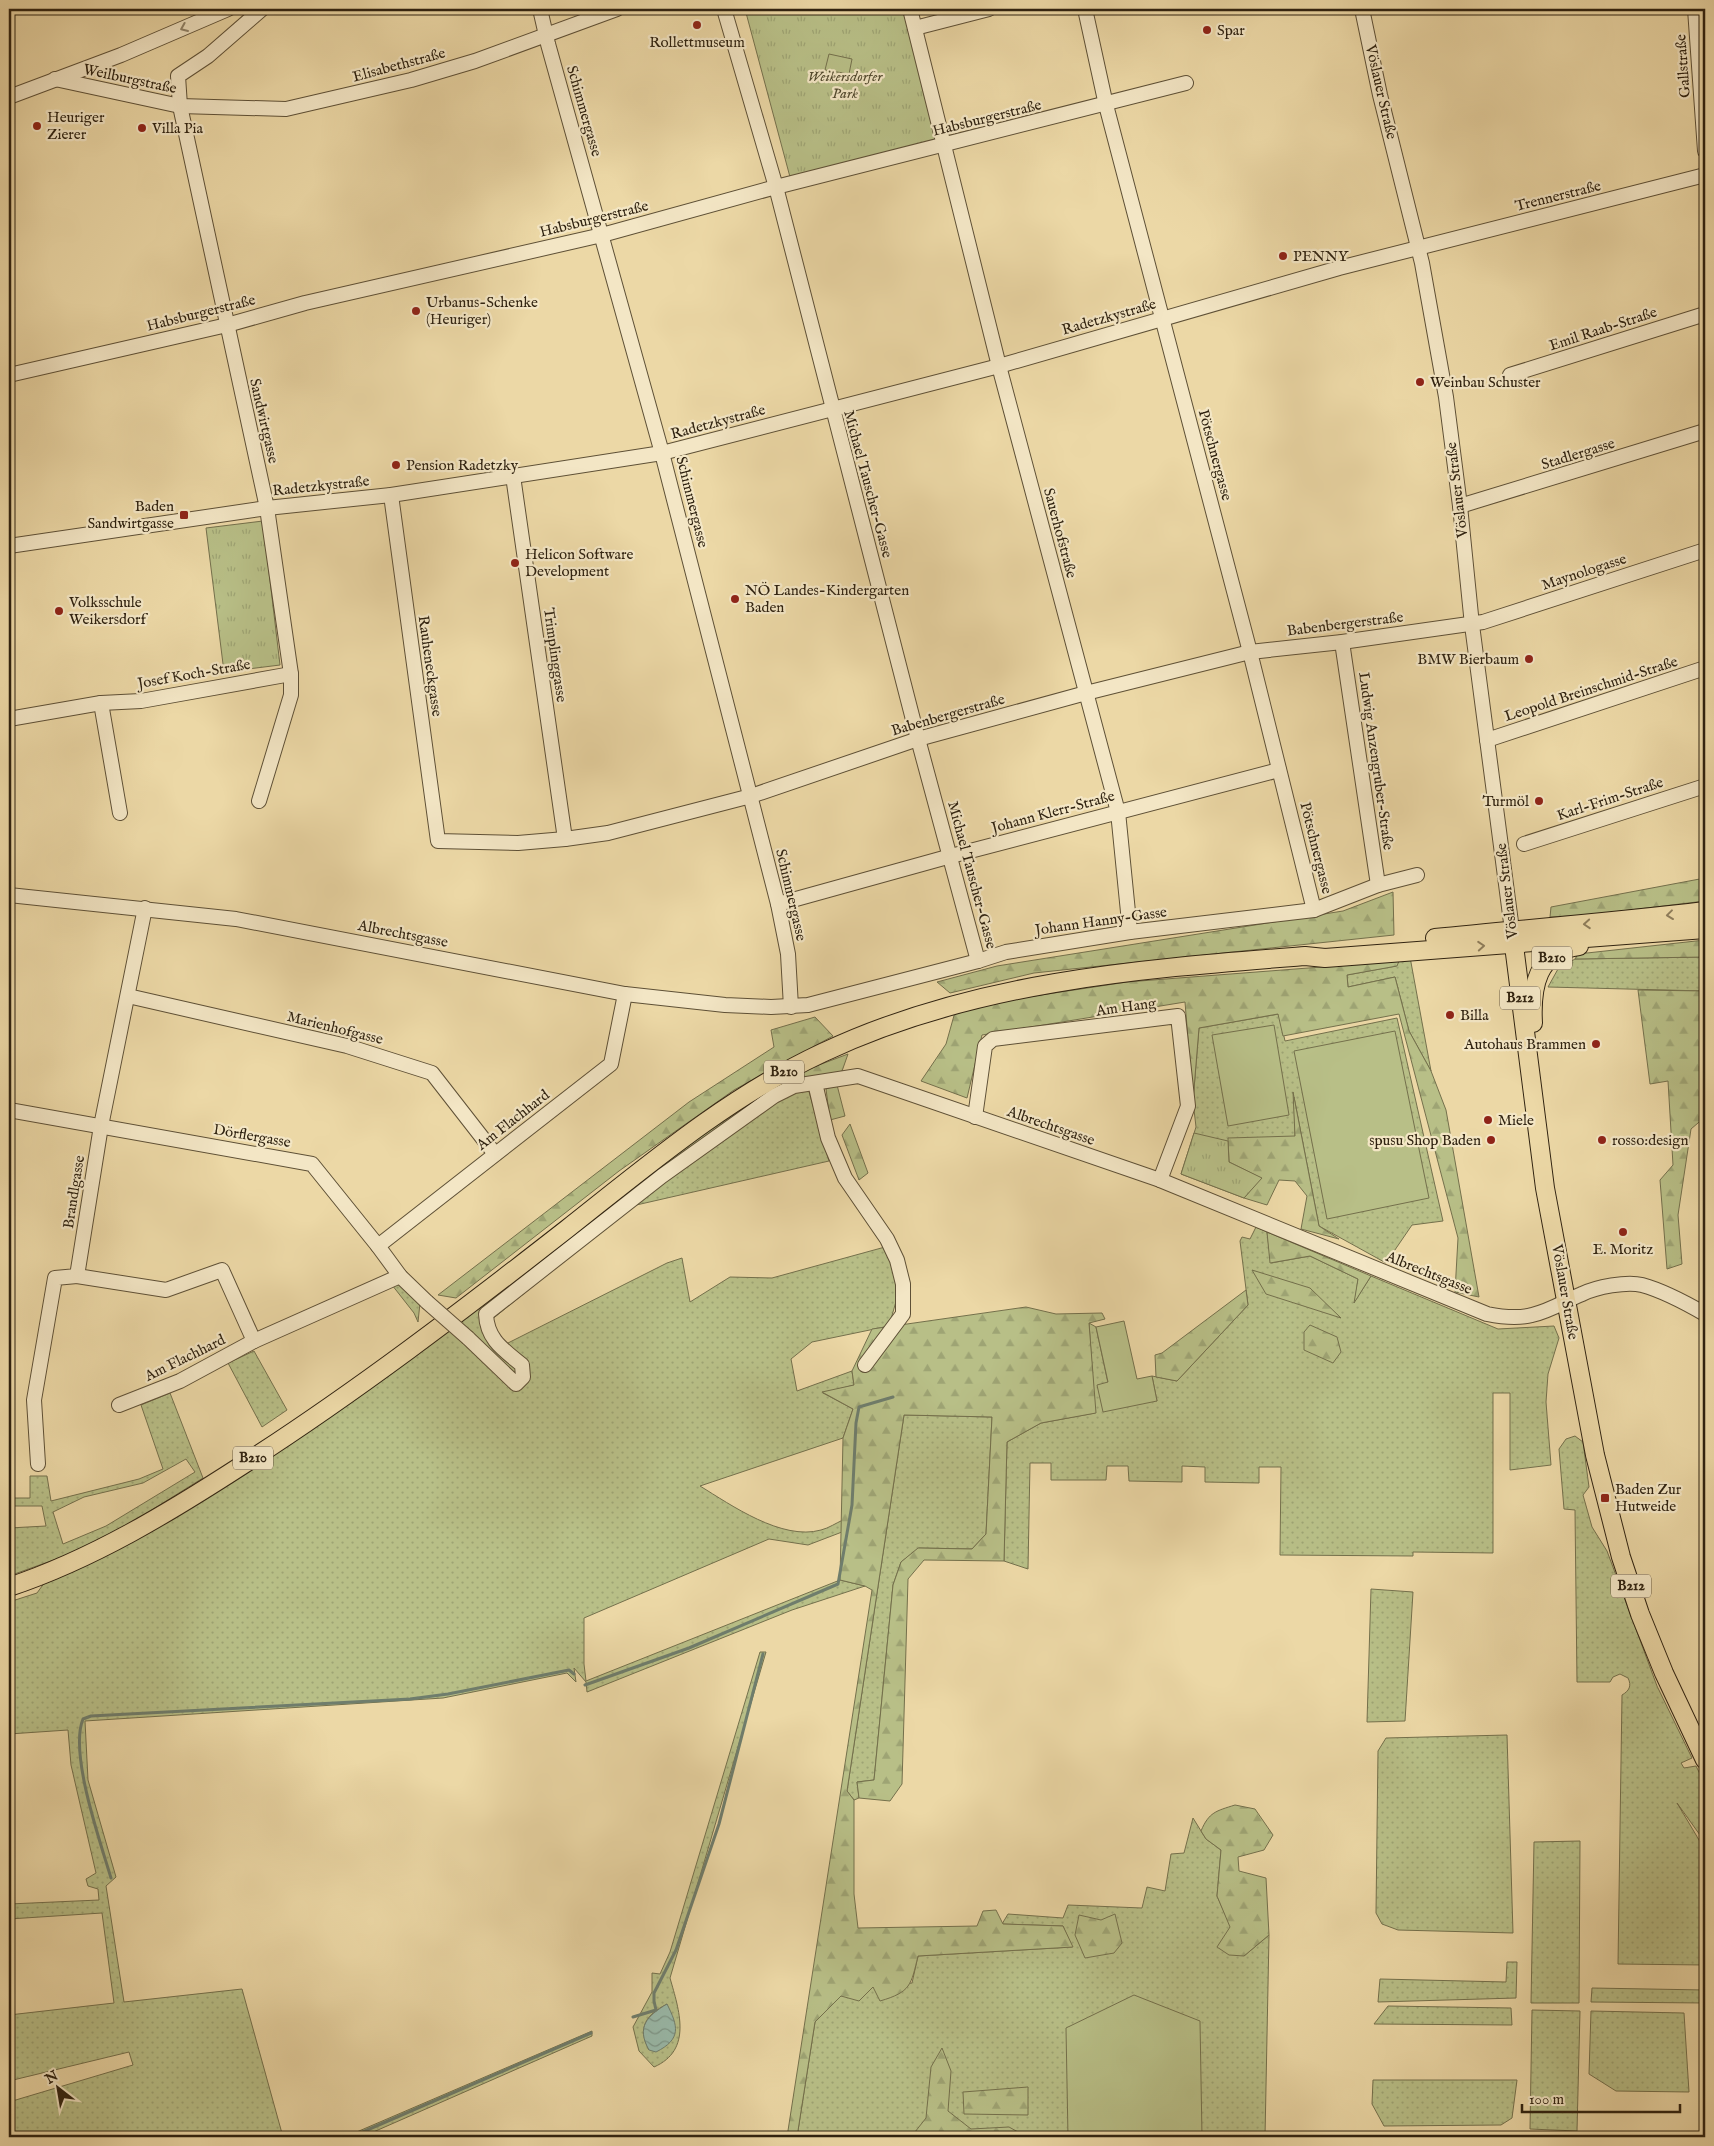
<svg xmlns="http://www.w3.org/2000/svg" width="1714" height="2146" viewBox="0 0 1714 2146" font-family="'IM FELL English',serif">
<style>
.grass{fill:url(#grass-dots);stroke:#74704c;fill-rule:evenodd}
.forest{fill:url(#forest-firs);stroke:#74704c}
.park{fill:url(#park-tufts);stroke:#74704c}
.pitch{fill:#b8bf87;stroke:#74704c}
.water{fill:url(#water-waves);stroke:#6f7d6c}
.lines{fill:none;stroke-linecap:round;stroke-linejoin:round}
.stream{stroke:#6f7d6c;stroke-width:3}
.minor-casing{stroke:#5e5036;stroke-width:16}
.major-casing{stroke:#2f2210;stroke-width:20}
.minor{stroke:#f3e6c5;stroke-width:14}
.major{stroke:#ecd8a6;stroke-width:18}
.minor-bridge-casing{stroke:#5e5036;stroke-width:16;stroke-linecap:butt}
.minor-bridge{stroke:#f3e6c5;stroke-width:14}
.oneway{stroke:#91846a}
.oneway2{stroke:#8e7d5b}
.poi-dot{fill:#8f2418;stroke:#f3e6c5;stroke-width:2}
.labels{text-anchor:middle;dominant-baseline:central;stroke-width:4.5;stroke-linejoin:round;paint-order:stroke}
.shield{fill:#f3e6c5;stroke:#6a5d46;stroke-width:1}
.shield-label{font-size:14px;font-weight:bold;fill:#2f2210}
.poi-label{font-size:15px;fill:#2f2210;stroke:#f3e6c5;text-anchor:start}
.street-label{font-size:15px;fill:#2f2210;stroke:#f3e6c5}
.park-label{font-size:15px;font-style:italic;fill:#51492e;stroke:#f3e6c5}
</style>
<defs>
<pattern id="grass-dots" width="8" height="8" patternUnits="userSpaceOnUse" patternTransform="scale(1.25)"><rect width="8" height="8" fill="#b8bf87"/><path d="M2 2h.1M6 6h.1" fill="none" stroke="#9ea474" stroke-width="1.8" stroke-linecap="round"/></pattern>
<pattern id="forest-firs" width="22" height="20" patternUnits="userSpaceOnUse" patternTransform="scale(1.25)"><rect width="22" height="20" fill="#b8bf87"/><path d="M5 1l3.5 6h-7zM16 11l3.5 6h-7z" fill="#9ea474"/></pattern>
<pattern id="park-tufts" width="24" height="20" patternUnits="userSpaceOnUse" patternTransform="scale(1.25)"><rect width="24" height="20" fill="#b8bf87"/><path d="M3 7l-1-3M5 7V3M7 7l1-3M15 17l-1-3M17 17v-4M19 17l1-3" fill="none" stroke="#9ea474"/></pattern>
<pattern id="water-waves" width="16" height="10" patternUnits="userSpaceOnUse" patternTransform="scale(1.25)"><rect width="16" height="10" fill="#99b9a9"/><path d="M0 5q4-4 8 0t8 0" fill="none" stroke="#7d9688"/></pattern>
</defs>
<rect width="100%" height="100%" fill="#ecd8a6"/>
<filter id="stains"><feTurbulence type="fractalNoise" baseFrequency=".004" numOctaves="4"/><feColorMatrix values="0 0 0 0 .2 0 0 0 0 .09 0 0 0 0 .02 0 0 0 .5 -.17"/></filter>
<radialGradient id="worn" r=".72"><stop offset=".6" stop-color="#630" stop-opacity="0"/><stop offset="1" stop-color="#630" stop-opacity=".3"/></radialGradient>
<g class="grass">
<path d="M1410,957L1431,1071L1409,1031L1395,977L1348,987L1347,975L1396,966L1399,961Z"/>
<path d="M1705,957V991L1548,987L1558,969L1575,959Z"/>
<path d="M1279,1014L1285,1041L1397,1018L1443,1221L1412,1225L1386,1263L1319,1226L1294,1097L1295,1136L1244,1198L1181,1174L1196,1127L1193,1101L1199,1028Z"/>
<path d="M803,1071L829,1161L632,1206L490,1321L506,1344L667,1263L682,1258L690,1302L730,1277L772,1278L885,1247L893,1258L899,1291L889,1326L812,1342L791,1359L797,1391L852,1371L854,1385L823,1393L853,1409L843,1438L700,1486C731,1505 782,1541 821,1530C829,1528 836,1523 843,1520L842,1532L808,1545L769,1539L584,1618V1664L586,1681L840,1580L865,1586L792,1610L587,1692L586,1682L574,1668L576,1682L567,1673L443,1698L85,1721L88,1780L116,1877L106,1886L124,2002L242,1989L283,2137H9V2102L133,2065L129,2052L9,2081V2015L114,2003L102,1913L9,1919V1904L99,1900L98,1889L88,1886L86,1879L96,1873L71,1765L68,1730L9,1734V1602L37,1593L45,1582L133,1539L718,1121Z"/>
<path d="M1256,1227L1267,1232L1271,1263L1310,1256L1358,1279L1355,1301L1371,1276L1498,1329L1554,1326L1559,1338L1548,1374L1546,1402L1551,1465L1510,1470V1393H1493V1553L1413,1552V1556L1280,1555L1281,1467H1259V1483L1205,1482V1467L1182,1466V1482L1129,1481L1128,1466H1107L1106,1480H1051V1463H1030L1028,1569L1004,1561L1007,1442L1041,1423L1095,1413L1089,1323L1096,1327L1108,1383L1157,1401L1152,1376L1177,1381L1248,1305L1240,1241L1242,1237L1250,1239Z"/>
<path d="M398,1281L420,1303L418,1322L414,1313L392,1285Z"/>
<path d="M254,1351L287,1410L262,1427L228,1363Z"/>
<path d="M170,1393L203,1478L118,1531L84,1549L9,1576V1528L46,1526L42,1506H9V1498H30V1476H47L51,1501L139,1479L163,1469L141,1405ZM186,1459L195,1472L106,1526L63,1544L53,1512L84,1497L143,1483Z"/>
<path d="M904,1415L992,1417L986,1534L972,1549L919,1548L901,1562L893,1585L874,1780L857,1782L859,1798L854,1800L847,1791Z"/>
<path d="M1575,1436L1583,1442L1589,1487L1583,1495L1592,1527L1607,1551L1657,1686L1692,1758L1681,1763L1684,1768L1696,1766L1705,1784V1842L1677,1803L1705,1850V1965L1618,1964L1622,1695C1629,1691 1632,1686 1628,1678L1620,1674L1613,1677L1610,1682H1577L1575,1510L1564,1509L1559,1449L1566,1439Z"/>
<path d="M1371,1589L1413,1592L1405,1721L1367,1722Z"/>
<path d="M760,1652H766L670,1978C679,2010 693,2050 654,2067L639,2051L633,2027L652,1992V1973L660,1974L670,1952ZM667,2004L649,2050C637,2027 646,2015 667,2004Z"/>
<path d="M1507,1735L1513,1933L1398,1930L1382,1924L1376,1913L1378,1751L1386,1738Z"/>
<path d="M1193,1818L1206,1839L1221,1850L1217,1896L1244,1956L1269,1935L1265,2137H797L815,2022L841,1996L873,1987L912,1983L918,1956L1072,1947L1063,1926L1002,1924L1008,1914L1063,1918L1068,1905L1142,1908L1147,1887L1165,1891L1171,1854L1184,1853Z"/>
<path d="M1580,1841L1579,2003H1531L1534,1842Z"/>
<path d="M1507,1962H1517L1516,1998L1378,2002L1380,1979L1506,1982Z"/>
<path d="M1592,1988L1705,1990V2003L1591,2002Z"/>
<path d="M1388,2006L1511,2008L1512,2025L1374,2024Z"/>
<path d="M1532,2010L1580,2011L1577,2131L1530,2129Z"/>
<path d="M1591,2011L1684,2013L1689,2092L1616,2091L1589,2074Z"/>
<path d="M592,2031V2036L362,2137H345Z"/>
<path d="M1373,2080H1517L1512,2118L1501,2125L1384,2126L1372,2104Z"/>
</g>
<g class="forest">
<path d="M1705,878V901L1588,915L1550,917L1551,907Z"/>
<path d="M1393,892L1394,935L1034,973L950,993L937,982L997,966L1343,911Z"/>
<path d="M1705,940V957L1575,959L1578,954Z"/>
<path d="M1399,961L1397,966L1347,975L1348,987L1395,977L1409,1031L1431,1071L1446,1110L1479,1297L1455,1292L1458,1238L1399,1014L1283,1036L1278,1014L1199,1028L1193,1101L1185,1002L982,1035L967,1098L921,1081L946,1044L955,1012L1021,998L1127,982Z"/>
<path d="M1638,990L1705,991V1117L1691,1129L1678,1215L1682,1264L1667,1269L1660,1180L1673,1165L1668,1081L1650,1084Z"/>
<path d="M815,1017L833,1036L734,1090L619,1171L456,1298L438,1295L689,1102L774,1047L771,1030Z"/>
<path d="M848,1054L841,1074L805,1080L803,1071Z"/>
<path d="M837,1085L845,1116L830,1120L826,1089Z"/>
<path d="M1293,1092L1319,1226L1339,1239L1301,1229L1307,1196L1295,1181L1279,1180L1267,1205L1244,1198L1261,1178L1229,1162L1228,1138L1295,1136Z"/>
<path d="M850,1124L868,1173L859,1180L842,1135Z"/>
<path d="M1267,1232L1371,1276L1354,1303L1358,1279L1310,1256L1270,1263Z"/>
<path d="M1252,1270L1310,1288L1341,1318L1266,1294Z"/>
<path d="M1246,1290L1248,1305L1177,1381L1156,1377L1155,1355L1162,1353Z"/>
<path d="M1026,1307L1056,1314L1102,1313L1105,1319L1089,1323L1096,1413L1041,1423L1007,1442L1004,1561L924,1560L908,1579L902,1784L890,1801L859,1798L857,1782L874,1780L893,1585L901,1562L918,1548L972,1549L986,1534L992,1417L904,1415L847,1791L854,1800V1894L858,1928L977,1926L983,1911L996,1910L1003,1924L1063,1926L1073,1947L918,1956C911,1985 911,1992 880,2001L873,1987L859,2001L841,1996L815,2022L797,2137H787L872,1590L865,1586L840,1580L843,1438L853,1409L822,1392L854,1385L852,1371L872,1329Z"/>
<path d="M1310,1325L1337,1337L1341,1352L1333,1363L1304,1350V1332Z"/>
<path d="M1235,1805L1255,1809L1273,1835L1264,1850L1238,1857L1239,1871L1266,1878L1269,1935L1244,1956L1229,1955L1217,1947L1230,1927L1217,1896L1221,1850L1206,1839L1201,1831C1209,1812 1216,1811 1235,1805Z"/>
<path d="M1115,1914L1122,1943L1114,1953L1085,1958L1075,1935L1079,1915L1101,1920Z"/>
<path d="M942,2048L951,2071L948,2111L971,2129L1009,2127L1027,2137H911L926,2118L931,2067Z"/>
<path d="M1028,2087V2115L964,2114L963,2092Z"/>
</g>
<g class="park">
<path d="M745,9H904L937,139L790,177Z"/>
<path d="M263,521L280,665L224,672L206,528Z"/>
<path d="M1194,1133L1228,1141L1229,1162L1262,1178L1244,1198L1181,1174Z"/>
</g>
<g class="pitch">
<path d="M829,54L852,59L849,74L825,70Z"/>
<path d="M1274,1025L1289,1115L1228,1126L1212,1035Z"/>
<path d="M1395,1031L1429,1198L1327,1219L1294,1051Z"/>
<path d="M1124,1321L1137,1379L1152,1376L1157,1401L1103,1412L1097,1385L1108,1382L1096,1327Z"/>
<path d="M1134,1995L1200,2021L1202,2137H1068L1066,2028Z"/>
</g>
<path class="water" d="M667,2004C678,2026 682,2039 656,2052L649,2050C636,2027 647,2016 667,2004Z"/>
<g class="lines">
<g class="stream">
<path d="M585,1685L689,1648L838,1584L852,1505L856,1423L859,1407L893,1397"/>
<path d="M111,1878C100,1841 69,1753 83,1719L91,1716L410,1699L448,1694L569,1670L574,1674"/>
<path d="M633,2017L656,2010L654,2001V1993L676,1950L719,1824L763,1654"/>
<path d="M351,2137L591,2033"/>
</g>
<g class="minor-casing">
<g id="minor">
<path d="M540,9L548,44L662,453L778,904L788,954L791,1007"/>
<path d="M724,9L776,187L918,739L978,961"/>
<path d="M910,9L999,366L1118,812L1130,932"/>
<path d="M1085,9L1106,105L1250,652L1314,910"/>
<path d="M1362,9L1380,95L1422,263L1446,397L1460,506L1472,625L1512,930"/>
<path d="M1695,9L1705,151"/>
<path d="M915,28L989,9"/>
<path d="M55,79L180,106L286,109L411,80L475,61L617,9"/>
<path d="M9,97L121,55L228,9"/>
<path d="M9,375L227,325L305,303L602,235L776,187L1186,83"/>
<path d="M1510,375L1705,314"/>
<path d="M513,476L565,839"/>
<path d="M391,495L438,841L518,843L565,839L608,833L751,796L918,739L1086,693L1250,652L1342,642L1483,622L1705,550"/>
<path d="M1460,506L1705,431"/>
<path d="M9,546L267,508L391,495L662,453L999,366L1339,268L1705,175"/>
<path d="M1342,642L1378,885"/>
<path d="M101,703L120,813"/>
<path d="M9,719L101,703L141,701L291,674"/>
<path d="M1487,740L1705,668"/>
<path d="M259,801L291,695V674L267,508L180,106L178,76L208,56L262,9"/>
<path d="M1524,844L1705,786"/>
<path d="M9,895L236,919L625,994L725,1005L771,1007L808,1005L978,961L1006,952L1130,932L1314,910L1378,885L1417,875"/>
<path d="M778,904L951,856L1279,770"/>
<path d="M128,996L347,1046L432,1073L495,1154"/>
<path d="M815,1083L828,1138L845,1178L887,1239L897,1260L903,1284V1314L865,1365"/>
<path d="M9,1110L312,1164L378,1246L400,1276L427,1302"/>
<path d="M975,1117L985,1046L993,1039L1178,1016L1188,1106L1160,1180"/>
<path d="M378,1246L611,1064L625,994"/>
<path d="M77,1276L166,1290L222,1270L254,1341"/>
<path d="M468,1338L516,1384L523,1377L522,1365C504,1350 487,1340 486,1314L662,1176L774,1096L794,1086L858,1076L1160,1180L1487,1314C1502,1317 1517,1319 1532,1315C1550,1311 1565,1301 1582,1294C1596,1287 1627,1281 1642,1285C1664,1291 1686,1303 1705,1314"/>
<path d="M119,1405L180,1381L254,1341L400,1276"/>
<path d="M38,1464L34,1400L55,1278L77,1276L101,1126L145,908"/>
</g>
</g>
<g class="major-casing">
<g id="major">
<path d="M1512,930L1545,1188L1595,1455L1621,1557L1640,1614L1664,1673L1705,1760"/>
<path d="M1435,938C1525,929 1615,922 1705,911"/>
<path d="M1533,1023C1531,987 1537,951 1579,946"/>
<path d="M9,1587C93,1559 170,1512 244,1464C356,1392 462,1311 567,1229C648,1165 728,1097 822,1053C974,981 1140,969 1305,956L1325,958L1705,929"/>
</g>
</g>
<use href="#minor" class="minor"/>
<use href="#major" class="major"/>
<g class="minor-bridge-casing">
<path id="minor-bridge" d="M427,1302L468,1338"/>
</g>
<use href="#minor-bridge" class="minor-bridge"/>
</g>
<defs><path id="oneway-chevron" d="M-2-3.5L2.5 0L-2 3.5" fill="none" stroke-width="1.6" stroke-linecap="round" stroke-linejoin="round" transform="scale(1.25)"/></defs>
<use class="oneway" href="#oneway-chevron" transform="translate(184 28) rotate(157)"/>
<g class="oneway2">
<use href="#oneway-chevron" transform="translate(1670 915) rotate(173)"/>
<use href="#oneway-chevron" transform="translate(1587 924) rotate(176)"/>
<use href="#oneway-chevron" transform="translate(1481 946) rotate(-4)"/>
</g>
<g class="poi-dot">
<circle cx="697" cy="25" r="5"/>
<circle cx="1207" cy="30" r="5"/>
<circle cx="37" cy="126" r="5"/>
<circle cx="142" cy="128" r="5"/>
<circle cx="1283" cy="256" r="5"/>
<circle cx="416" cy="311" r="5"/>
<circle cx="1420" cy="382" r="5"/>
<circle cx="396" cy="465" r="5"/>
<rect x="179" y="510" width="10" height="10" rx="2.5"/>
<circle cx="515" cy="563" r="5"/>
<circle cx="735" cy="599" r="5"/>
<circle cx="59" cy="611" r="5"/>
<circle cx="1529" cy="659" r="5"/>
<circle cx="1539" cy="801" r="5"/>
<circle cx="1450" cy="1015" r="5"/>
<circle cx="1596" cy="1044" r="5"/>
<circle cx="1488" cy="1120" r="5"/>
<circle cx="1491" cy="1140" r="5"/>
<circle cx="1602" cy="1140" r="5"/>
<circle cx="1623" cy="1232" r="5"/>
<rect x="1600" y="1493" width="10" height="10" rx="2.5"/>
</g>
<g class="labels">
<g class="shield">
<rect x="1532" y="946.5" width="40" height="23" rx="4"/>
<rect x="1500" y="986.5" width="40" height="23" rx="4"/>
<rect x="764" y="1060.5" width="40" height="23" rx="4"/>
<rect x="233" y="1446.5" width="40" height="23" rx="4"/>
<rect x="1611" y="1574.5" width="40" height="23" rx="4"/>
</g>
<g class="shield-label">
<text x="1552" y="958">B210</text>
<text x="1520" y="998">B212</text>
<text x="784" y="1072">B210</text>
<text x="253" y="1458">B210</text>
<text x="1631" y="1586">B212</text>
</g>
<g class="poi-label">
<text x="1217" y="30">Spar</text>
<text x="697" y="42" text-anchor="middle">Rollettmuseum</text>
<text x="47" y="117">Heuriger<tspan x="47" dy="17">Zierer</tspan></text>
<text x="152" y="128">Villa Pia</text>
<text x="1293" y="256">PENNY</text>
<text x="426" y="302">Urbanus-Schenke<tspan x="426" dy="17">(Heuriger)</tspan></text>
<text x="1430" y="382">Weinbau Schuster</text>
<text x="406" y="465">Pension Radetzky</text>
<text x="174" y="506" text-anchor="end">Baden<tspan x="174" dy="17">Sandwirtgasse</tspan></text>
<text x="525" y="554">Helicon Software<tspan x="525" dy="17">Development</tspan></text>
<text x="745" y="590">NÖ Landes-Kindergarten<tspan x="745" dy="17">Baden</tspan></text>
<text x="69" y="602">Volksschule<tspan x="69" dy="17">Weikersdorf</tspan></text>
<text x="1519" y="659" text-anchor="end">BMW Bierbaum</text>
<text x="1529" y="801" text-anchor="end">Turmöl</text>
<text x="1460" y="1015">Billa</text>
<text x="1586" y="1044" text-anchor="end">Autohaus Brammen</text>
<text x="1498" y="1120">Miele</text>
<text x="1481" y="1140" text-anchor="end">spusu Shop Baden</text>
<text x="1612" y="1140">rosso:design</text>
<text x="1623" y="1249" text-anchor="middle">E. Moritz</text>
<text x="1615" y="1489">Baden Zur<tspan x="1615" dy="17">Hutweide</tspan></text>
</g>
<g class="street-label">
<text transform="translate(399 65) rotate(-15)">Elisabethstraße</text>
<text transform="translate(1683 66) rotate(-94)">Gallstraße</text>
<text transform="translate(130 79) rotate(12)">Weilburgstraße</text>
<text transform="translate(1381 92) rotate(77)">Vöslauer Straße</text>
<text transform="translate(584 111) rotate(74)">Schimmergasse</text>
<text transform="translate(987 118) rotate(-14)">Habsburgerstraße</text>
<text transform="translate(1558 196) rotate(-14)">Trennerstraße</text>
<text transform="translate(594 219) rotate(-14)">Habsburgerstraße</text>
<text transform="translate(201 313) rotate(-14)">Habsburgerstraße</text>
<text transform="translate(1109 317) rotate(-16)">Radetzkystraße</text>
<text transform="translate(1603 329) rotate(-18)">Emil Raab-Straße</text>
<text transform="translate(264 421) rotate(77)">Sandwirtgasse</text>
<text transform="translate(718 422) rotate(-15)">Radetzkystraße</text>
<text transform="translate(1578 454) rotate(-17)">Stadlergasse</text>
<text transform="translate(1215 455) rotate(75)">Pötschnergasse</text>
<text transform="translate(868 484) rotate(75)">Michael Tauscher-Gasse</text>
<text transform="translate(321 486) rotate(-6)">Radetzkystraße</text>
<text transform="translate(1457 490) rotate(-97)">Vöslauer Straße</text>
<text transform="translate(692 502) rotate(76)">Schimmergasse</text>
<text transform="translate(1060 533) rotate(75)">Sauerhofstraße</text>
<text transform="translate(1584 572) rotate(-18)">Maynologasse</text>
<text transform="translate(1345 624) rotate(-7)">Babenbergerstraße</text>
<text transform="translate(555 655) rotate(82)">Trimplinggasse</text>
<text transform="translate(430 666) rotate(82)">Rauheneckgasse</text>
<text transform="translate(194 674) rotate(-10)">Josef Koch-Straße</text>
<text transform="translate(1591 689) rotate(-18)">Leopold Breinschmid-Straße</text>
<text transform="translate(948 715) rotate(-16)">Babenbergerstraße</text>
<text transform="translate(1376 761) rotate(82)">Ludwig Anzengruber-Straße</text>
<text transform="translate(1610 799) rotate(-18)">Karl-Frim-Straße</text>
<text transform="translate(1053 812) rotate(-15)">Johann Klerr-Straße</text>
<text transform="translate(1316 848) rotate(76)">Pötschnergasse</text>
<text transform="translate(972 875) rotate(75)">Michael Tauscher-Gasse</text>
<text transform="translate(1507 891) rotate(-97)">Vöslauer Straße</text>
<text transform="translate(791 895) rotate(77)">Schimmergasse</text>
<text transform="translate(1101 921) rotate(-8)">Johann Hanny-Gasse</text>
<text transform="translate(403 934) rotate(11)">Albrechtsgasse</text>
<text transform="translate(1126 1007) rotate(-8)">Am Hang</text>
<text transform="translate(335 1028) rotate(14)">Marienhofgasse</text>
<text transform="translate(513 1120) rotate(-38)">Am Flachhard</text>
<text transform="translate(1051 1126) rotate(19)">Albrechtsgasse</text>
<text transform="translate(252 1136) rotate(10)">Dörflergasse</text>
<text transform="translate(74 1192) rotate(-81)">Brandlgasse</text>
<text transform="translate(1429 1273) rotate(22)">Albrechtsgasse</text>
<text transform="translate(1565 1292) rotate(80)">Vöslauer Straße</text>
<text transform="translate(185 1358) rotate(-26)">Am Flachhard</text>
</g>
<g class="park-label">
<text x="845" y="76">Weikersdorfer<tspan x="845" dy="17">Park</tspan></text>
</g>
</g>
<rect width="1714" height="2146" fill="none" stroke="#ecd8a6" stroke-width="30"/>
<rect x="10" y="10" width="1694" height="2126" fill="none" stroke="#2f2210" stroke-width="2.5"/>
<rect x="15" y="15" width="1684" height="2116" fill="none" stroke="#2f2210"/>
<g transform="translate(58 2088) rotate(329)" stroke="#f3e6c5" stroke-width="4" paint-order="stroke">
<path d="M0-4L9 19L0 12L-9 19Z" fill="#2f2210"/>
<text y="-8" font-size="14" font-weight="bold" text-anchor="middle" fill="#2f2210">N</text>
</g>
<path d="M1522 2104v8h158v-8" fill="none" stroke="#2f2210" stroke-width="2.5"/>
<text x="1529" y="2104" font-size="15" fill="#2f2210" stroke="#f3e6c5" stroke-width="4" paint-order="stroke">100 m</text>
<rect width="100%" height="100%" filter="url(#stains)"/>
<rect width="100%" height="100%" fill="url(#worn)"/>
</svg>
